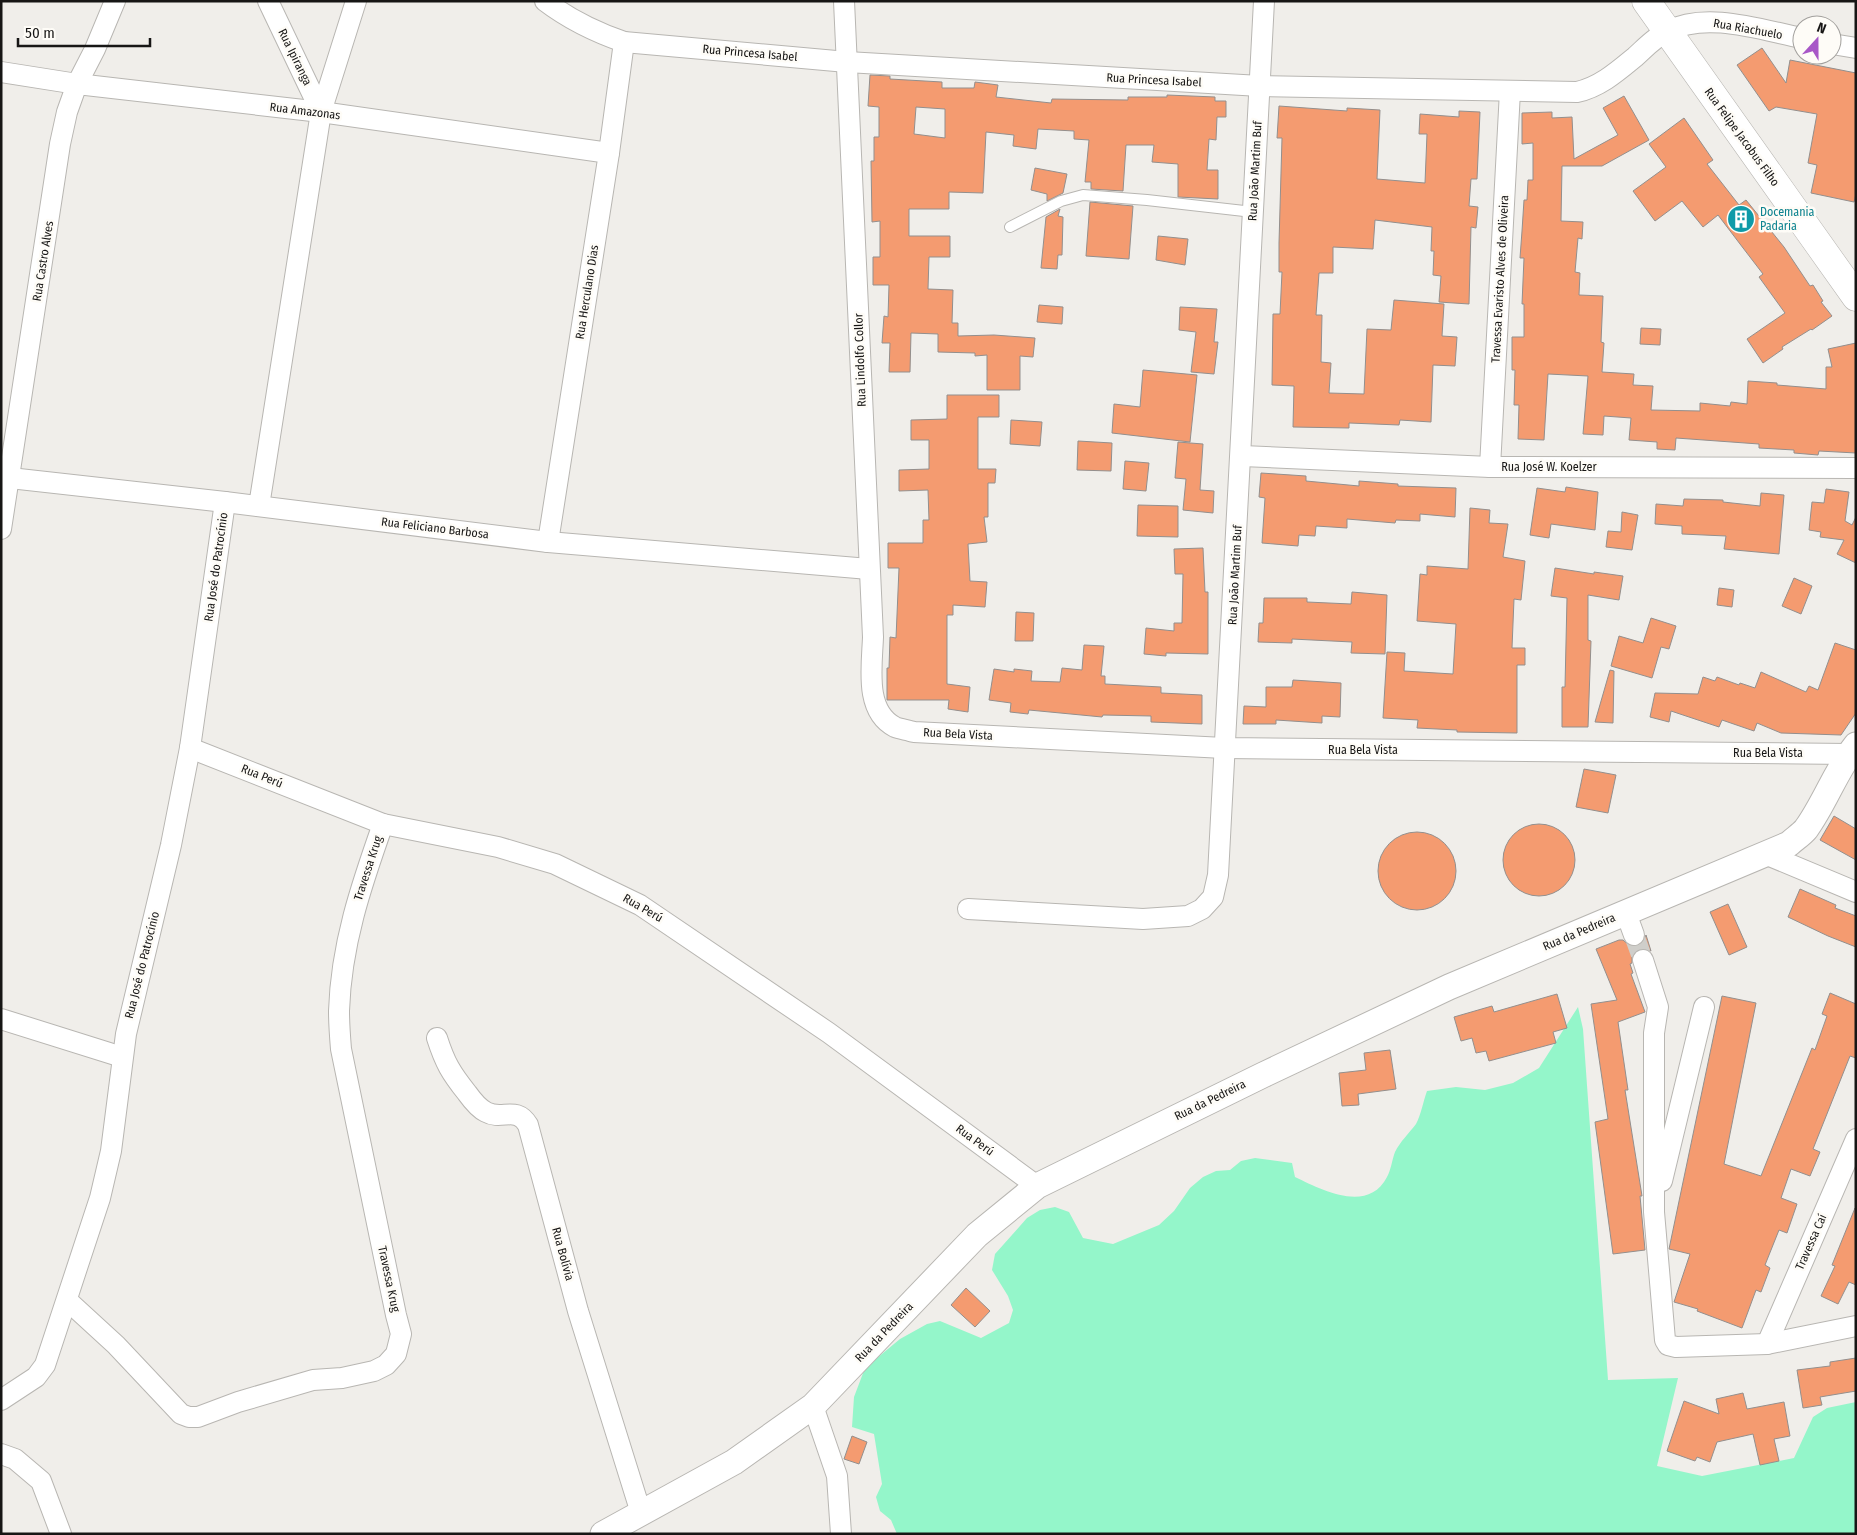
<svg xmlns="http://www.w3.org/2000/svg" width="1857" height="1535" viewBox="0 0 1857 1535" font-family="'Fira Sans Condensed',sans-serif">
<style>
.green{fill:#94f6ca}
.building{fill:#f49b70;stroke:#938f8d;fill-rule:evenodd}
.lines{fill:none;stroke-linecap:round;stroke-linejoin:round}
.minor-tunnel{stroke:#cfceca;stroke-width:20;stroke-dasharray:20 10;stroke-linecap:butt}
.service-casing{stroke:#b8b6b2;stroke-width:12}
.minor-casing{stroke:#b8b6b2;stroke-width:22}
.tertiary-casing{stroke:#b8b6b2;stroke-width:27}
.secondary-casing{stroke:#b8b6b2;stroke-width:29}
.service{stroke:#fff;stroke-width:10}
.minor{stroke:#fff;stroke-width:20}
.tertiary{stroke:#fff;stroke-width:25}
.secondary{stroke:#fff;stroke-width:28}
.labels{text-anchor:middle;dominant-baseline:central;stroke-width:5;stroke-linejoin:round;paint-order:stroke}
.street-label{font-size:12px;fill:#171615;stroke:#fefcf7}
.culture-label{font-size:12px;fill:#0d838f;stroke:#fefcf7;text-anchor:start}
</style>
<rect width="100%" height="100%" fill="#f0eeea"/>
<path class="green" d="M1578,1007L1583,1029L1608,1380L1678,1378L1657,1466L1702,1476L1794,1458L1813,1417L1827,1408L1856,1402V1534H897L891,1520L880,1511L876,1497L882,1484L874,1434L852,1427L854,1397L865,1368L900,1339L927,1324L940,1321L981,1338L1009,1323L1013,1310L1008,1296L992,1270L995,1254L1027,1218L1040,1210L1055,1207L1069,1212L1083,1238L1113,1244L1159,1225L1174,1211L1190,1188L1203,1177L1216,1171L1230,1170L1241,1161L1255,1158L1292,1163L1295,1177C1322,1190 1368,1214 1387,1177C1391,1170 1392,1160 1395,1152C1400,1142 1409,1133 1416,1124C1421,1115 1423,1102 1427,1091L1456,1087L1485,1090L1513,1083L1539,1068Z"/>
<g class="building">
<path d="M1762,48L1786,83L1790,60L1856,73V194L1854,202L1811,193L1817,165L1808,163L1817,114L1776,107L1769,111L1737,65Z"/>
<path d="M870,75L890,76V79L942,82V88H974L975,82L998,85L996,97L1051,103L1052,99L1128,100V97H1167V95L1215,97V101H1226V117H1217L1216,140L1209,139L1207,170H1218V199L1178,197V164L1152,162L1154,145H1126L1123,191L1091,189V182H1085L1089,140L1074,139V131L1038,129L1036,149L1013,146L1014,135L986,132L983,193L949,192V209H909V236H950V257H929L928,289L953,290L952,323H958V336L994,335L1035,338L1033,357L1020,356V390H987V355L975,356V353L938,352V334L911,333L910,372H889L890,343H882L884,316L888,317L889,285H873V257H880V221L872,222L871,161H874V137H879V107L868,106ZM916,107L945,109V138L914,134Z"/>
<path d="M1624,96L1649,140L1602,166H1562L1561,221L1583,222L1582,239L1578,238L1575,272L1580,273L1579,295L1603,296L1601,342L1604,343L1602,372L1634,374L1633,385L1653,386L1651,410L1700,411V403L1730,406L1731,402L1747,404L1748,381L1777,383V385L1826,389V367H1832L1828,349L1856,343V453L1819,451L1818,455L1794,453V450L1759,448V444L1676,438L1675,450L1657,449V442L1629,440L1631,418L1604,416L1603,435L1583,434L1588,376L1548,374L1544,440L1518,439L1519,405H1514L1515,370H1512V337H1524V304H1522L1524,258H1520L1522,231L1524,200H1527L1528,180H1533V143L1522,144V113L1552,112V118L1572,117L1574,159L1618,135L1603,108Z"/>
<path d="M1279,106L1347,111V108L1380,110L1377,179L1425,183L1427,134H1419L1420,114L1459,117V111L1480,112L1477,179H1471L1469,206L1478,207L1476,228L1471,227L1469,304L1439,302L1441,276L1433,275L1434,251H1431L1432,227L1375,220L1373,249L1333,247V273H1319L1316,315H1322L1321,362L1331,363L1329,393L1364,394L1367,329L1391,330L1394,300L1444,304L1442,336L1457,337L1455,366L1433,365L1431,422L1400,420L1399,425L1349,423V428L1293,427L1294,386L1272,385L1273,314H1280L1282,272H1279V243L1282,138H1277Z"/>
<path d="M1684,118L1713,160L1707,164L1739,205L1746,200L1784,247L1810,286L1813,285L1823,301L1821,302L1832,316L1812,330L1811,329L1782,347L1783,349L1763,363L1747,339L1785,313L1759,277L1763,274L1740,244L1718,215L1703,227L1682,201L1655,221L1633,191L1666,167L1649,144Z"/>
<path d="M1035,168L1067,174L1063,193L1047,201V194L1031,190Z"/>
<path d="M1090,202L1133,206L1129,259L1086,256Z"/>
<path d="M1060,209L1058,216L1063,217L1062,255H1058L1057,269L1041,268L1046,217Z"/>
<path d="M1158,236L1188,239L1185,265L1156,260Z"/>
<path d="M1039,305L1063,307L1062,324L1037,322Z"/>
<path d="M1180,307L1217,309L1214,342H1218L1214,374L1191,372L1196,332L1179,330Z"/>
<path d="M1641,328L1661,329L1660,345L1640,344Z"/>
<path d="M1143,370L1197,375L1190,442L1112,433L1114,404L1140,407Z"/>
<path d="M947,395H999V417H978V469H996L995,483H988V517H984L987,542L968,544L970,581L987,582L985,607L953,605V615H947V684L970,687L968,712L948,709L949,700H887V668H889L890,637L896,638L899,568H888V543H923V520H929L928,490L899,491V470L929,469V440H911V420L947,419Z"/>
<path d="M1011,420L1042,422L1040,446L1010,444Z"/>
<path d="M1078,441L1112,443L1111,471L1077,470Z"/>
<path d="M1178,442L1203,444L1200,490L1214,491L1213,513L1183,510L1186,479L1175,478Z"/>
<path d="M1125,461L1149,463L1146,491L1123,489Z"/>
<path d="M1261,473L1306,476V481L1359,486V481L1398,484V486L1456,488L1455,517L1420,514V521L1396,520L1395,523L1347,519V528L1316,526L1315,536L1299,535L1298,546L1262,543L1265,498L1259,497Z"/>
<path d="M1566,487L1598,492L1595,530L1551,524L1549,538L1530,535L1537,488L1565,492Z"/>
<path d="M1826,489L1849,492L1845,521L1852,525L1856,517V563L1837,554L1844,540L1820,537L1821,532L1809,530L1812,502L1824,503Z"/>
<path d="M1761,493L1784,495L1779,554L1724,549L1726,536L1682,534V526L1655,524L1656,504L1683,506L1684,499L1723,500V502L1760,506Z"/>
<path d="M1138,505L1178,506V537L1137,536Z"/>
<path d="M1470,508L1490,510L1489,523L1508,524L1503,557L1525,561L1521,600L1514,599L1512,648H1525V665H1517V733L1457,732V730L1417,728L1418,720L1383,718L1387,652L1405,653L1404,671L1453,674L1456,624L1417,621L1420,574L1427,575V566L1468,569Z"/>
<path d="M1622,512L1638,515L1632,550L1606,547L1608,531L1621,532Z"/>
<path d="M1203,548L1205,592H1208V654L1166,653V656L1144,654L1146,628L1174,631V623H1182L1183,574H1175L1174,549Z"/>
<path d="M1555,568L1594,574V572L1623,576L1619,600L1588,595V640L1591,641L1588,727H1562V687H1565L1567,598L1551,596Z"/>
<path d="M1794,578L1812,586L1801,614L1782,606Z"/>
<path d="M1719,588L1734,590L1732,607L1717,605Z"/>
<path d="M1352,592L1387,595L1385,654L1351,653L1352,642L1292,639V643L1258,642L1259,623H1263L1264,598H1307V602L1351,604Z"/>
<path d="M1016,612L1034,613L1033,641H1015Z"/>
<path d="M1651,618L1676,626L1669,649L1661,647L1652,678L1611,666L1619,636L1643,643Z"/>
<path d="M1835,643L1856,650V713L1841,735L1781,733L1757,723L1754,731L1722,720L1719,727L1671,711L1669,722L1650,717L1655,693L1698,694L1703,677L1715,681L1717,677L1739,685L1740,683L1755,688L1761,672L1806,692L1809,686L1818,690Z"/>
<path d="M1084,645L1104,646L1101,676H1105V684L1161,687V693L1202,695V724L1151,722V716L1103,715L1102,717L1029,710L1028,714L1010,712L1011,703L989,700L994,669L1014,672V669L1032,671L1031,681L1060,682L1062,668L1082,670Z"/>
<path d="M1610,670L1614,671L1613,723L1595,722Z"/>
<path d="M1293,680L1341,683L1340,717L1322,716V723L1276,720V724H1243L1244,706L1266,707V687H1292Z"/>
<path d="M1584,769L1616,775L1608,813L1576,807Z"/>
<path d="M1834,816L1856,829V860L1820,840Z"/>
<circle cx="1539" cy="860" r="36"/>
<circle cx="1417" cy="871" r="39"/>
<path d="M1800,889L1836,905L1835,908L1856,916V947L1828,936L1788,917Z"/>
<path d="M1728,904L1747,947L1729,955L1710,912Z"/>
<path d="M1646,935L1651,951L1646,949H1639L1634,952L1632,957V963L1630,964L1633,973L1631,974L1645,1012L1618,1022L1628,1090H1625L1642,1196H1640L1645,1250L1613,1254L1595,1122L1608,1119L1591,1004L1617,1000L1596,949L1619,940H1623L1631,947L1638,946L1643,942Z"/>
<path d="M1830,993L1856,1004V1058L1850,1056L1813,1149L1820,1152L1810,1176L1791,1169L1781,1198L1797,1204L1787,1233L1779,1230L1765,1265L1770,1268L1761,1292L1756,1290L1742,1328L1697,1311L1698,1309L1674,1302L1690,1254L1669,1249L1722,996L1756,1003L1724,1164L1761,1176L1812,1048L1815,1050L1827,1016L1822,1014Z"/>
<path d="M1557,994L1567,1028L1553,1032L1556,1043L1489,1061L1486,1051L1476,1053L1472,1038L1461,1041L1454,1017L1492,1006L1494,1012Z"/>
<path d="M1390,1050L1396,1089L1358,1094L1359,1105L1342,1106L1339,1073L1366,1070L1364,1053Z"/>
<path d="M1855,1208L1856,1285L1849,1282L1838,1304L1821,1296L1835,1266L1832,1265Z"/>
<path d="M966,1288L990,1311L975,1327L951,1305Z"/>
<path d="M1856,1358V1391L1820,1397L1822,1405L1803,1408L1797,1370L1830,1366V1362Z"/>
<path d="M1743,1393L1747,1409L1784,1402L1790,1436L1774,1439L1779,1461L1760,1465L1753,1434L1717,1442L1710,1462L1697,1457L1695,1461L1667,1451L1684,1401L1719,1414L1716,1399Z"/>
<path d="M852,1436L867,1442L859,1464L844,1459Z"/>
</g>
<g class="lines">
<path class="minor-tunnel" d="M1634,935L1643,960"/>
<g class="service-casing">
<path id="service" d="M1010,227L1061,201L1083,195L1147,200L1253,212"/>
</g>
<g class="minor-casing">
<g id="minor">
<path d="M268,1L321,112"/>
<path d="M545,1C570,20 595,32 624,42L847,62L1260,86L1577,92C1600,87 1618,71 1635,57C1645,48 1656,36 1668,31C1707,11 1761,30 1802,38"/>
<path d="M844,1L873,637C872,666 864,711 895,727C900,729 908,730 914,732L1224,748L1849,754"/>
<path d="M1832,44L1856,48"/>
<path d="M1,72L77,84L321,112L609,153"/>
<path d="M1242,456L1490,467L1856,468"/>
<path d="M1490,467L1510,91"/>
<path d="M1,477L225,502L548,542L869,569"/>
<path d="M259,506L321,112L356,1"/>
<path d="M1,529L60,144L67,112L77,84L95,49L115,1"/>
<path d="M548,542L609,153L624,42"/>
<path d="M190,748L383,824L498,847L555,864L640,905L829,1033L1037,1186"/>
<path d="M1765,854L1856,892"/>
<path d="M968,909L1143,919L1188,916L1202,909L1213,897L1218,875L1264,1"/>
<path d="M1626,913L1634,935"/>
<path d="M1643,960L1658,1007L1654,1033V1212L1665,1340L1668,1345L1676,1347L1767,1344L1856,1326"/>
<path d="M1,1019L122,1057"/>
<path d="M437,1038C445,1063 451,1073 467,1093C472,1100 478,1108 486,1112C502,1121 516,1105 528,1125L578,1311L641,1513"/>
<path d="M1662,1181L1704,1007"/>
<path d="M68,1301L116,1345L181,1414L189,1417H198L238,1402L313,1380L342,1378L374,1371L386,1365L396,1354L401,1334L396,1315L341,1049C340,1037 339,1023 339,1011C341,945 361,886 383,824"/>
<path d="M1767,1344L1856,1139"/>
<path d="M1,1400L36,1377L45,1365L100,1198L111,1151L126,1034L171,845L190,748L225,502"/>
<path d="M813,1406L837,1476L841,1534"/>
<path d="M1,1454L15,1459L41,1481L61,1534"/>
</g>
</g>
<g class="tertiary-casing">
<path id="tertiary" d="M603,1534L734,1462L813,1406L977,1235L1037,1186L1263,1075L1449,987L1789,844C1794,839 1801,835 1806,829C1825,803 1836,770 1856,745"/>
</g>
<g class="secondary-casing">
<path id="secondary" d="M1646,1L1856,297"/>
</g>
<use href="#service" class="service"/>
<use href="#minor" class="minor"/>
<use href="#tertiary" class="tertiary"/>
<use href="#secondary" class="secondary"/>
</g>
<defs>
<g id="building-disc" transform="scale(1.4375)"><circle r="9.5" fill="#0f9aa8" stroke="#fefcf7"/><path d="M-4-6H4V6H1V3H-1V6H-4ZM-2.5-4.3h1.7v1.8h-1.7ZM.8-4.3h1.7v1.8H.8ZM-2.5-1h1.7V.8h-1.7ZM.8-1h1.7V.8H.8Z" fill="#fff"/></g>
</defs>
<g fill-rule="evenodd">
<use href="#building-disc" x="1741" y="219"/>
</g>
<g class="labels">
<g class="street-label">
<text transform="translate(1748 29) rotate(10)">Rua Riachuelo</text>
<text transform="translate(750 53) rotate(5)">Rua Princesa Isabel</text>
<text transform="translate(295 57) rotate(64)">Rua Ipiranga</text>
<text transform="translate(1154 80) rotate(3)">Rua Princesa Isabel</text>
<text transform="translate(305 111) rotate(7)">Rua Amazonas</text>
<text transform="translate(1742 137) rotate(54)">Rua Felipe Jacobus Filho</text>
<text transform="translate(1255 171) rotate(-87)">Rua João Martim Buf</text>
<text transform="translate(43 261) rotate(-81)">Rua Castro Alves</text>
<text transform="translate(1500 279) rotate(-87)">Travessa Evaristo Alves de Oliveira</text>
<text transform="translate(587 292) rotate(-81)">Rua Herculano Dias</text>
<text transform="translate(860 360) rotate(-92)">Rua Lindolfo Collor</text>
<text x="1549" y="467">Rua José W. Koelzer</text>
<text transform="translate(435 528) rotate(7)">Rua Feliciano Barbosa</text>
<text transform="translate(216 567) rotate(-82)">Rua José do Patrocínio</text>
<text transform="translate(1235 575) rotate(-87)">Rua João Martim Buf</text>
<text transform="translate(958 734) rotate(3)">Rua Bela Vista</text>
<text x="1363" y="750">Rua Bela Vista</text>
<text x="1768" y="753">Rua Bela Vista</text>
<text transform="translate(262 776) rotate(22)">Rua Perú</text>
<text transform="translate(368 868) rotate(-72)">Travessa Krug</text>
<text transform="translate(643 908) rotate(30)">Rua Perú</text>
<text transform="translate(1579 932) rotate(-23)">Rua da Pedreira</text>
<text transform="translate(142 965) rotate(-76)">Rua José do Patrocínio</text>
<text transform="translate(1210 1100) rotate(-26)">Rua da Pedreira</text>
<text transform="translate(975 1140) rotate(36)">Rua Perú</text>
<text transform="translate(1811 1242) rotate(-66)">Travessa Caí</text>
<text transform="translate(563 1254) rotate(75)">Rua Bolívia</text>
<text transform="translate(389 1279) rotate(78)">Travessa Krug</text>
<text transform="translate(884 1332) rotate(-46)">Rua da Pedreira</text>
</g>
<g class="culture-label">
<text x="1760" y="212">Docemania<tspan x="1760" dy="14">Padaria</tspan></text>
</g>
</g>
<rect width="1857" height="1535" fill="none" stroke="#171615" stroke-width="5"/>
<g transform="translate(1817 40) rotate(21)"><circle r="24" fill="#fefcf7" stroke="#a2a09d"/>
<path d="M0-4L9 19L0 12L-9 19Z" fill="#a857c7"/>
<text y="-8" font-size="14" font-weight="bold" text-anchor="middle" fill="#171615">N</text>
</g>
<path d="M18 38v8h132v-8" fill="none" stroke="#171615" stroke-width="2.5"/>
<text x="25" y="38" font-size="15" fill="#171615" stroke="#fefcf7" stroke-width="4" paint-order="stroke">50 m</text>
</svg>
